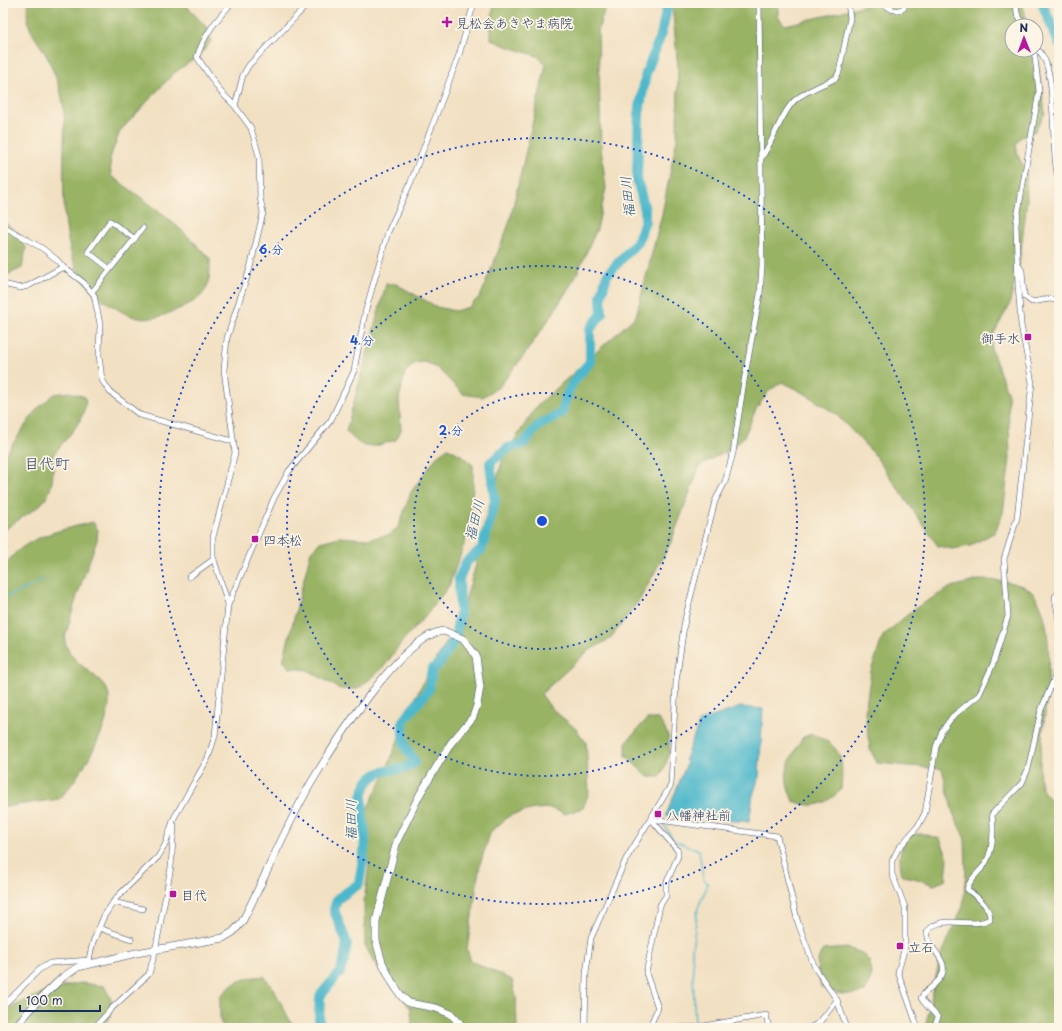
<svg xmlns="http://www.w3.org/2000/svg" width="1062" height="1031" viewBox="0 0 1062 1031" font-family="'Playpen Sans','Klee One',sans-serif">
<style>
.forest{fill:#99b365;stroke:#5a7162}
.water{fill:#4db8cb;stroke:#347494}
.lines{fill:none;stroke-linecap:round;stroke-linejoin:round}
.stream{stroke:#4db8cb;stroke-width:1.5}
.river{stroke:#4db8cb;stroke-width:10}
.street-casing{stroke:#3b4a6d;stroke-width:6}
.secondary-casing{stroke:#3b4a6d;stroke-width:8}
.street{stroke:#fff;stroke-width:5}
.secondary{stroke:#fff;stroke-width:7}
.ring{fill:none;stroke:#1d4ed8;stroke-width:2;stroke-dasharray:2 4}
.poi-dot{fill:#b5179e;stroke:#fcf5e5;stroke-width:1.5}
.labels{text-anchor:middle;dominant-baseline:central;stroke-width:3.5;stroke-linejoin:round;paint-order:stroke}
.poi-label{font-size:13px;fill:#1b2f5e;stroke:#fcf5e5;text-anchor:start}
.water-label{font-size:14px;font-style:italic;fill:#2a587f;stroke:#fcf5e5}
.quarter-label{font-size:15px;fill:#1b2f5e;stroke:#fcf5e5}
.centre{fill:#1d4ed8;stroke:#fcf5e5;stroke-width:2}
.ring-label{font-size:12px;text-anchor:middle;font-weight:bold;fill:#1d4ed8;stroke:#fcf5e5;stroke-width:3.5;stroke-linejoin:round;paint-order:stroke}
</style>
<rect width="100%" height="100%" fill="#fcf5e5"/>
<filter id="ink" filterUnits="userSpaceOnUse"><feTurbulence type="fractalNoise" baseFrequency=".025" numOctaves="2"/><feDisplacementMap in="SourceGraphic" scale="8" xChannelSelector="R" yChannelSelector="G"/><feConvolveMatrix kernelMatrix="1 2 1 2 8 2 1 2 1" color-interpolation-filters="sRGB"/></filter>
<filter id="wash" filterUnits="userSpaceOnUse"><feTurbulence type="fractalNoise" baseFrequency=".012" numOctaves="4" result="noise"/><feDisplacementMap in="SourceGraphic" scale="16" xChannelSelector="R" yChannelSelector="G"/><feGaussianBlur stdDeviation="0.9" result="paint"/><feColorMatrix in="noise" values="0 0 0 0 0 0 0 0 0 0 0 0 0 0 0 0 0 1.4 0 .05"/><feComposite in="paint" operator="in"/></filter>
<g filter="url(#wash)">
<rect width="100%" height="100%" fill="#f2e0c2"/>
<g class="forest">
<path d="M28,3H184L208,29L211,41L202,53L173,74L120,131L110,158L111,176C147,201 181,226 210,259C210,287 208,296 181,308C152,321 141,324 114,307C100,298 85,286 78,271C62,240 63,186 64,152C64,134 66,115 62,98C59,84 52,67 46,55C35,35 24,29 28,3Z"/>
<path d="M494,3H607L598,30L601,149L606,188L597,229L575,278L550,318L522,358L499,387L482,397L463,394L437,368L425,362L415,363L405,372L399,399L401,430L396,440C370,447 366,453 346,431L386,284H396L437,307L455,311L469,307L481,295L509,224L546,65L537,56L503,45L491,39V23Z"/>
<path d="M672,3H778V17L785,25L829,15L872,3H1022L1028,26H1012V50H1036L1045,113L1035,131L1021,137L1016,144L1018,156L1026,171L1027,201L1019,265L1009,306L994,333L991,348L1008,395L1010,458L1003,513L995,532L970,546L952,549L938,546L874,454L836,414L807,395L782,382L769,391L756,409L744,437L731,449L700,465L671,542L640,599L610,639L588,651L541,694L551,708L575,728L586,742L589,792L583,808L566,814L550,808L534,809L511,815L491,831L480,864L467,949L471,961L512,980L516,997L517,1028H412L411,1009L376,966L365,945L364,902L369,865L362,848L364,815L385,774L411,706L430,669L458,624L475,568L485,520L503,458L536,407L636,316L662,214L677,138L678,69Z"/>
<path d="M3,221L19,234L26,248L22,268L3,277Z"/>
<path d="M69,392L85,397C89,418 65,439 53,455C55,509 40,502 3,531V458L36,410L54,394Z"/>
<path d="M448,448L461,455L473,465V488L467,536L449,586L421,621L404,639L383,668L358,689H340L308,670L290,668L283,661L311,551L320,542L339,537L367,539L390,535L399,526L411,492L438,455Z"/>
<path d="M93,522L98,530L97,540C87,568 76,595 69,624C68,629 64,636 65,641C69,662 93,671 105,686C123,710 78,781 59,799L3,807V568C23,536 59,531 93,522Z"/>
<path d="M979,580C993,580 1021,581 1032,592C1059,620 1046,704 1042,740C1041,753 1038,774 1041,786C1043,794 1053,801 1059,807V1028H925L940,958L963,906L966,871L965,839L953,813L942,769L877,763L870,749L865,713L871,671L883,636L914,609L951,587Z"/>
<path d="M647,719H658C675,739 671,755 660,777H648L626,756V742Z"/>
<path d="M812,734C844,747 843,759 841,790C824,805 815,809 793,801C780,772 788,763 803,737Z"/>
<path d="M910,834H924L940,839L948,858L946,880L934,885L914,878L902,876C899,857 898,849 910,834Z"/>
<path d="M847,948L862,953L870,962L871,978L865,992C847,996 838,995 821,987C818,973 814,961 823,950Z"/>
<path d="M264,976L273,988L294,1028H224L220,1021V996C235,981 243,978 264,976Z"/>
<path d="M81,983L104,986L111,999V1017L101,1028H3V1013C27,997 53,988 81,983Z"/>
</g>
<path class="water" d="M741,707L763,709L759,777L753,795L749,822L666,815L687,763L685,759L700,721Z"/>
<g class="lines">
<g class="stream">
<path d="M3,600C16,590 31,589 44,579"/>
<path d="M667,817L670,814"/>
<path d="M664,825L674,841L699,850L703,878L708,884L698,908L692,949L695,1027"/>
</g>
<g class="river">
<path d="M1042,3L1059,44"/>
<path d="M324,1028L319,1024L320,996L340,972L344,960L347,943L334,910L337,899L359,884C361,869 365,853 365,838C365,818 354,788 375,775C387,767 405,773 415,762L405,747L403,737V721L429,689L432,669L439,664L451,646L456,632L460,614L459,578L466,562L482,549L495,502L490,463L508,448L523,444L538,426L562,413C567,388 573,381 590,362V329L602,314L601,296L607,275L638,241L645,221V210L637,179L639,113L646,73L661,35L668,3"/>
</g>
</g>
</g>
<g filter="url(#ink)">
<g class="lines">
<g class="street-casing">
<g id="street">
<path d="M883,3C890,9 895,13 904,8L905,3"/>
<path d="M1016,3L1017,13L1024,26"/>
<path d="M1036,49C1060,61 1049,157 1059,180"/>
<path d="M235,106L243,75L249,65L309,3"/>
<path d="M762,157C773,141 782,112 795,100C805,91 823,85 836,78L839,72L850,18L848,3"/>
<path d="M3,226L42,248L56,259L63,267L83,282L94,295L100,324L99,355L102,380L110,392L140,415L232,441"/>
<path d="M1018,263L1022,271L1024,296L1032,302L1049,299L1059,300"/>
<path d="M110,269L88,252L110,221L135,239"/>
<path d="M1059,283V301"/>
<path d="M3,284L20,288L28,286L63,267"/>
<path d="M92,292L143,228"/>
<path d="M1059,566V594"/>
<path d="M189,577L214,559"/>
<path d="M1059,592L1055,597L1059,620"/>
<path d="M228,604L213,557V537L235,453L224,370L227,338L250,268L263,213L260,197L259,156L251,128L235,106L220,91L197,57C204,35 216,20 232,3"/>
<path d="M651,819L777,836L798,923L815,968L837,1000L847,1028"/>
<path d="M113,902L143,909"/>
<path d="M99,928L131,939"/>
<path d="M89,959L93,942L104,916L117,897L158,857L165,845L174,818L208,758L215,736L228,605L274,498L289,471L331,420L354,371L365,313L388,232L410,184L459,55L474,3"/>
<path d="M3,1006L40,969L50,963L90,960"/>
<path d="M94,1028L112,1008L149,974L155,952L171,867L174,825"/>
<path d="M585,1028L586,973L591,938L626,859L671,785L676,682L685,619L715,501L725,482L733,453L744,381L760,294L762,266L759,3"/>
<path d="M649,1028L658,1008L646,973L660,905L666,896V884L678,856V851L651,819"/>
<path d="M673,1028L698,1027L766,1015L769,1028"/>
<path d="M809,1028L819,1023L837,1000"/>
<path d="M918,1028L898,972L905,947V907L892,874V861L898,849L918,826L925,813L936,747L942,731L952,717L979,695L993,664L1008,616L1004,559L1017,518L1032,383L1021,325L1018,285L1016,224L1039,91L1034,50"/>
<path d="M933,1028L938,1018C933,1010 925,1006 921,998C926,989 937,985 942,975C948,962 934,952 929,941C928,939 928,935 927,932C941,912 971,930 990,919C990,905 976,897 967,889C970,878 979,873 985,864C994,849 994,831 992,814L1022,783L1028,769L1041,710L1055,677L1059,651"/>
</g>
</g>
<g class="secondary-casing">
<path id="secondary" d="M14,1028L38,1001L63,977L78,967L136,953L223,938L233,932L242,922C266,876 285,828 311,783C332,748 402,634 444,631L463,639L476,656L480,687L477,705L473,717L451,743L420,794L397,841L376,921V941L382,962L392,982L402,997L409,1003L436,1008L451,1014L464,1028"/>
</g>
<use href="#street" class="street"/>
<use href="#secondary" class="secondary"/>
</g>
</g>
<g class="ring">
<circle cx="542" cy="521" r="128"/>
<circle cx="542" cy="521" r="255"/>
<circle cx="542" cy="521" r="383"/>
</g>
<g class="poi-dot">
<path d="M445 16h4v4h4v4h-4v4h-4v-4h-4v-4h4z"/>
<rect x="1024" y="333" width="8" height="8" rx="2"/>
<rect x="251" y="535" width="8" height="8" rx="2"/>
<rect x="654" y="810" width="8" height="8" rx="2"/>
<rect x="169" y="890" width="8" height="8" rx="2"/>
<rect x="896" y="942" width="8" height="8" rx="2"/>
</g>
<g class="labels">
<g class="poi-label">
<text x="456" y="22">見松会あきやま病院</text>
<text x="1020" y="337" text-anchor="end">御手水</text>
<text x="263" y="539">四本松</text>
<text x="666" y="814">八幡神社前</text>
<text x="181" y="894">目代</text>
<text x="908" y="946">立石</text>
</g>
<g class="water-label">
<text transform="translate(627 197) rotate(-96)">福田川</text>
<text transform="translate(474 520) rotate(-76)">福田川</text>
<text transform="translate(350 820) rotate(-90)">福田川</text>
</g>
<g class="quarter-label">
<text x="47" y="462">目代町</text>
</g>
</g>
<circle cx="542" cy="521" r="6" class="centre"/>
<g class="ring-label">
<text x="271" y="254">6 分</text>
<text x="362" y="345">4 分</text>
<text x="451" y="435">2 分</text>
</g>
<rect width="1062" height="1031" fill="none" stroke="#fcf5e5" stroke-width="16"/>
<g transform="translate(1024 38) rotate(359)"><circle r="19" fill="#fcf5e5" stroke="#a2a6af"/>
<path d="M0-3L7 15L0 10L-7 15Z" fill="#b5179e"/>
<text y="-6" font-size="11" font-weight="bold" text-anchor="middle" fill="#1b2f5e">N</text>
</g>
<path d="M20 1005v6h80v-6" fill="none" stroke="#1b2f5e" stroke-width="2"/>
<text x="26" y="1005" font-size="12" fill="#1b2f5e" stroke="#fcf5e5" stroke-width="3" paint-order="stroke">100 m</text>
</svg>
